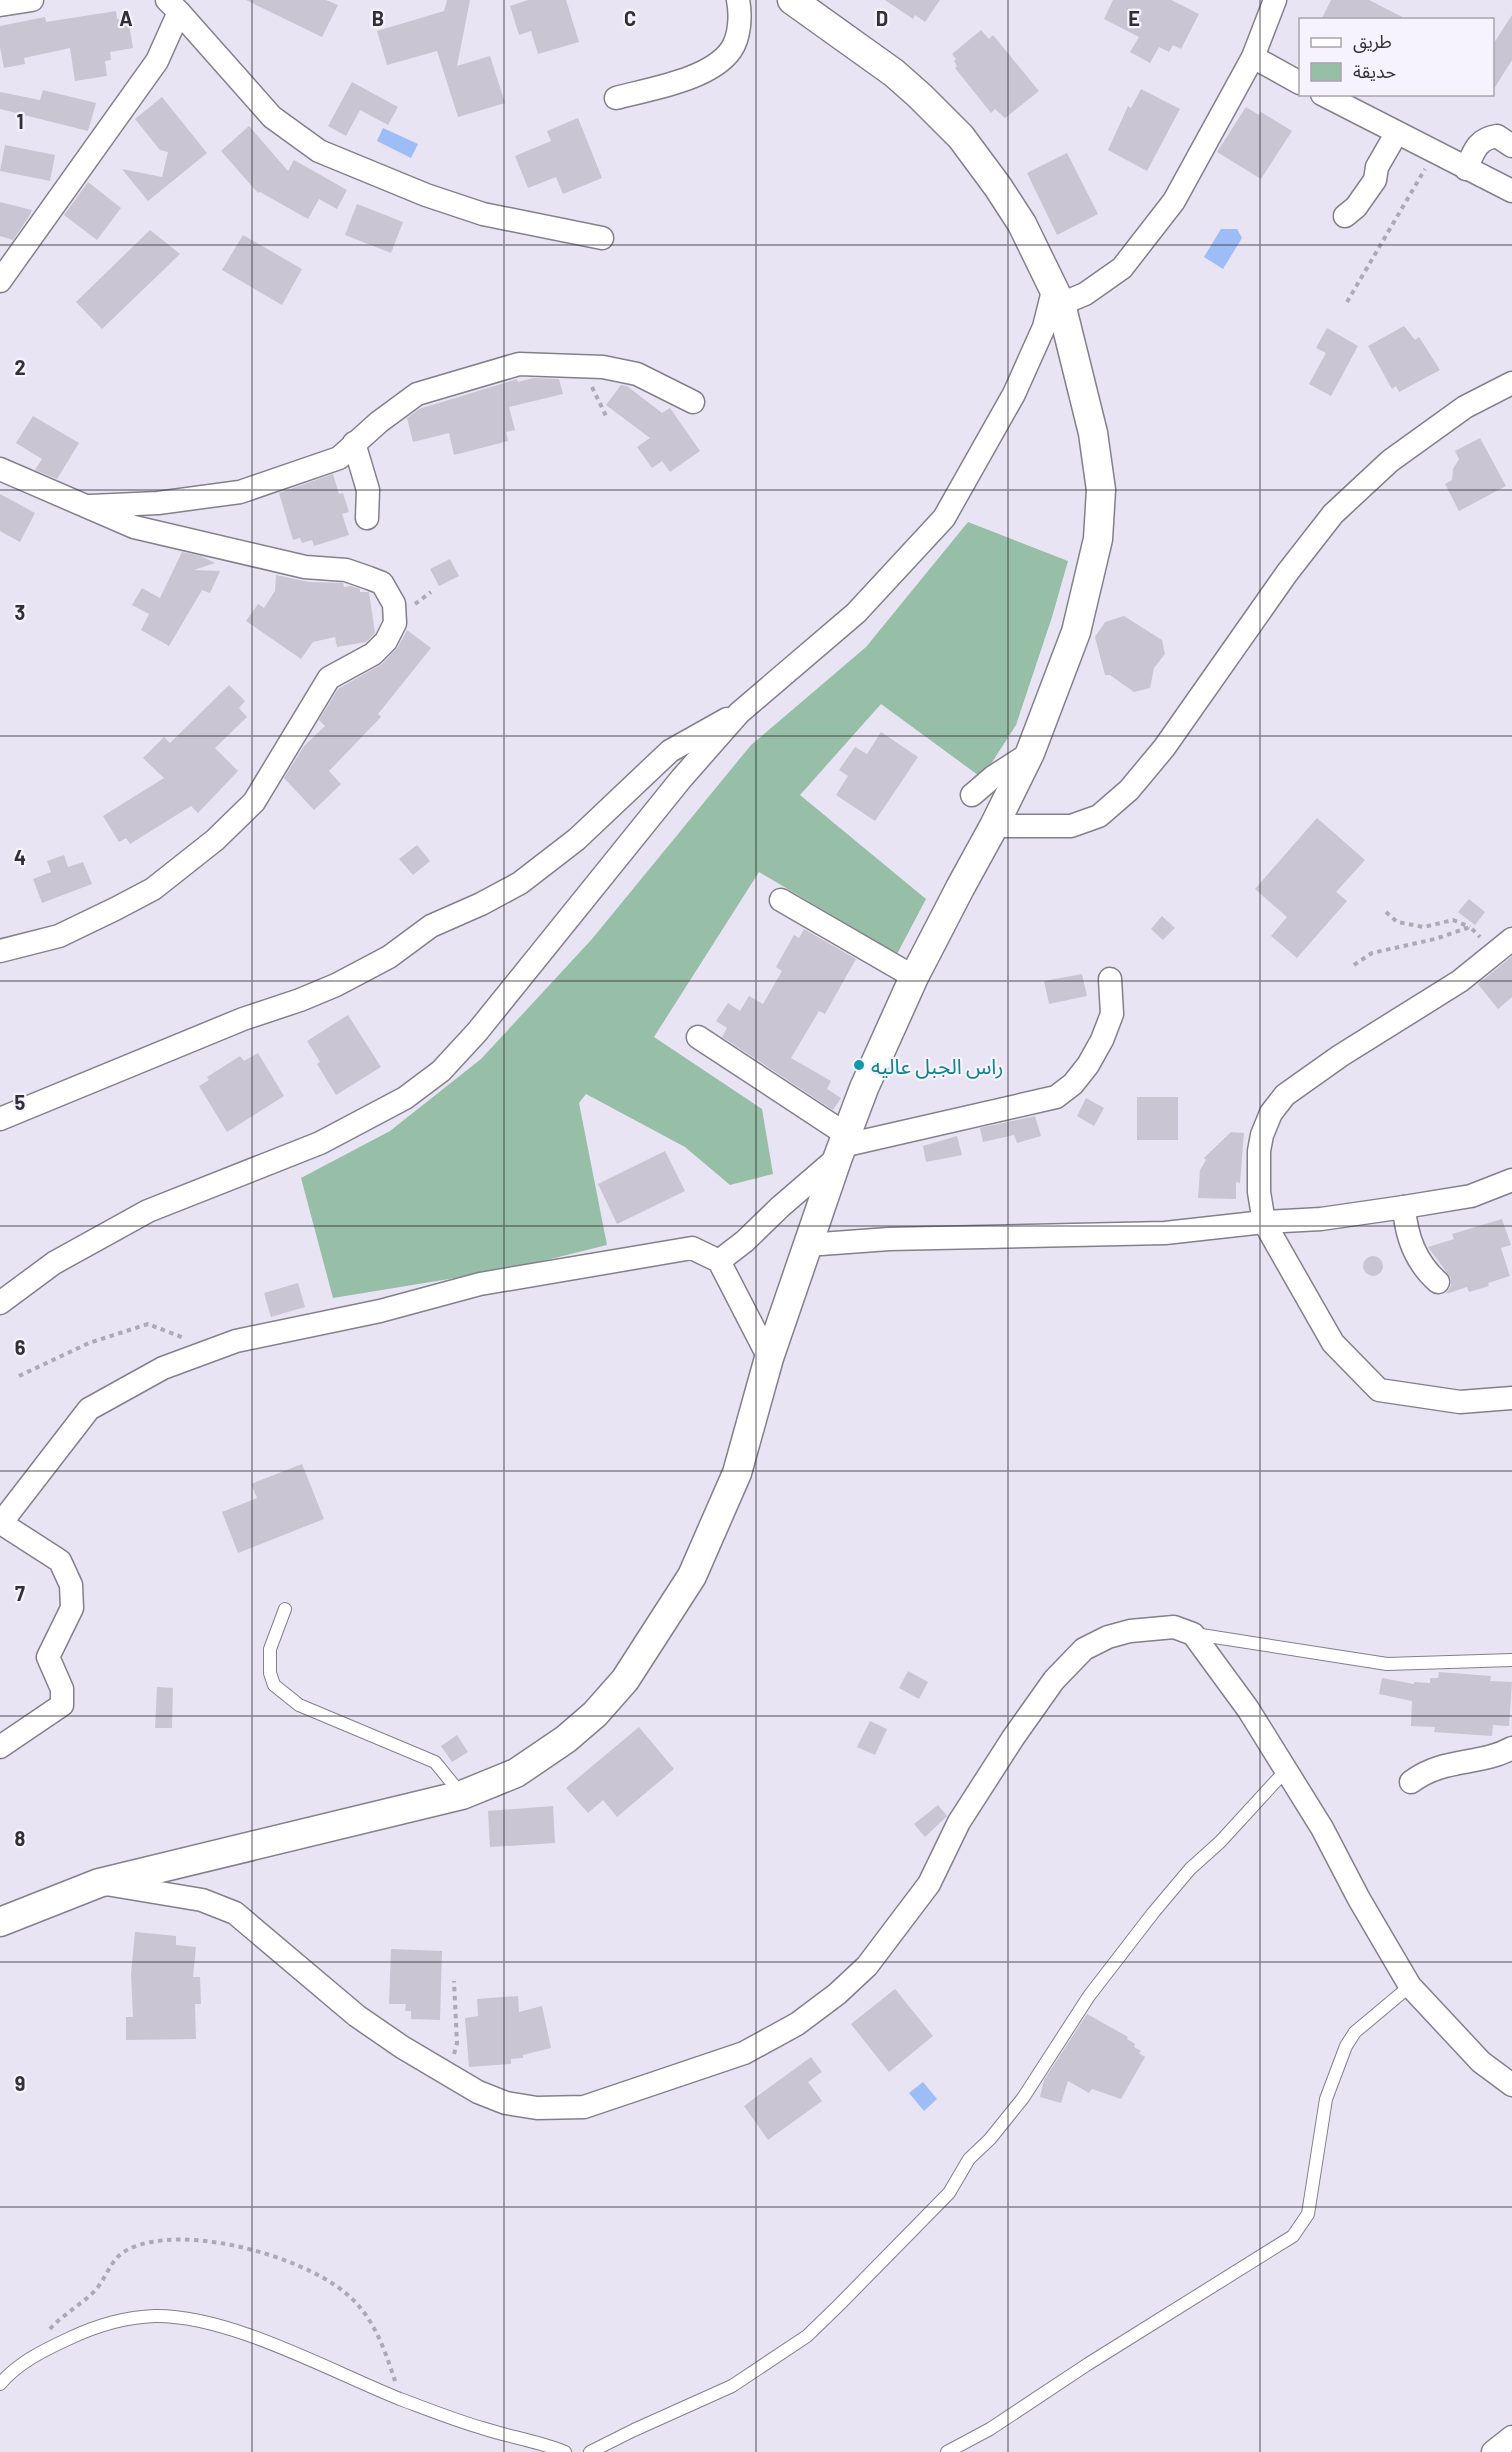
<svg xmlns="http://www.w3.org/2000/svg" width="1512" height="2452" viewBox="0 0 1512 2452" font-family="Barlow,'Noto Sans Arabic',sans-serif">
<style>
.green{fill:#97bfa7}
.water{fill:#9cbdf5}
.building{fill:#c9c5d3}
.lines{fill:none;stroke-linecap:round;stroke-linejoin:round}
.service-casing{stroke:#847f8c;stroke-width:14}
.minor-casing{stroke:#847f8c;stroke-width:25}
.tertiary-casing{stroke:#847f8c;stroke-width:31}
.path{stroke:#ada9b5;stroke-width:4;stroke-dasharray:4.5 4.5;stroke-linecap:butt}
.service{stroke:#fff;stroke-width:12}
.minor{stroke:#fff;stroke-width:22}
.tertiary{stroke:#fff;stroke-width:28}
.grid{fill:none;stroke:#323036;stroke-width:1.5;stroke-opacity:0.55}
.culture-dot{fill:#0f9aa8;stroke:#f6f2fe;stroke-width:2}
.labels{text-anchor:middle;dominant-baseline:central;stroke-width:4.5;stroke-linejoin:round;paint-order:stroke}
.culture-label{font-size:21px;fill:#0d838f;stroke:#f6f2fe;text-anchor:start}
.grid-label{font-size:20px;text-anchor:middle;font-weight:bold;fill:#323036;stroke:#f6f2fe;stroke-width:4.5;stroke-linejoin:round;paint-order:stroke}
</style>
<rect width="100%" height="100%" fill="#e9e4f3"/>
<path class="green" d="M968,522L1068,561L1052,617L1016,725L982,778L881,704L800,795L926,899L897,954L759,872L654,1037L762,1109L773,1174L730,1185L685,1147L586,1094L579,1103L607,1245L510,1269L333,1298L301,1178L390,1131L481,1059L592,939L751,745L866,647Z"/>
<g class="water">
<path d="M383,128L418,144L411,158L377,141Z"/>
<path d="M1221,229H1237L1242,238L1223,269L1204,257Z"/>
<path d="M923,2082L937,2099L924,2111L909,2093Z"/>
</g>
<g class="building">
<path d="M246,0H326L338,5L322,37Z"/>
<path d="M447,0H470L457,66L490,56L505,103L458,117L437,51L387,65L377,31L444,11Z"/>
<path d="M528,0H566L579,42L538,54L531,31L519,35L510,6Z"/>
<path d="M885,0H940L925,22L915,15L913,19Z"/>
<path d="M1113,0H1171L1199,14L1181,49L1173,45L1169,52L1159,47L1150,63L1130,52L1139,37L1104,19Z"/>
<path d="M1331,0H1369L1408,20H1321Z"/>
<path d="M116,11L117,19L128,18L133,48L110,52L111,60L105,61L107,76L75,81L70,48L24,58L25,64L4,68L0,47V26L45,17L46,22Z"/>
<path d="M1512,15V60L1492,92V46Z"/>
<path d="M981,30L989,39L993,35L1039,91L1005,118L995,109L991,113L955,68L957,66L954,61L956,59L952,54Z"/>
<path d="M352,82L398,107L388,125L360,110L346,136L328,126Z"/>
<path d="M1141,89L1180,109L1147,171L1108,150L1128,106L1131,108Z"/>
<path d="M43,90L96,103L88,131L0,109V92L40,100Z"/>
<path d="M162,97L207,153L148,201L122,169L162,177L168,152L160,150L135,119Z"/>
<path d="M1246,107L1259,115L1261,112L1292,131L1261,179L1217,152Z"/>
<path d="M578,118L602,178L563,194L556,177L528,188L515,156L551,141L547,131Z"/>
<path d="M249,126L288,171L294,160L347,190L337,209L319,199L308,219L260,192L258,193L221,151Z"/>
<path d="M5,145L55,155L50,181L0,171Z"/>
<path d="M1067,153L1098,214L1057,235L1027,173Z"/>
<path d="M88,182L121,208L97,240L64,215Z"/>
<path d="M0,202L32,210L30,215L13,240L0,236Z"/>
<path d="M357,204L403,222L391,253L345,235Z"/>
<path d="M150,230L180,254L102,329L76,302Z"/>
<path d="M243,235L302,269L282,305L222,270Z"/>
<path d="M1404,326L1415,340L1419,337L1440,370L1399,392L1396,386L1392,389L1368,346Z"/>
<path d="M1327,328L1358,346L1331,396L1309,384L1326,353L1316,348Z"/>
<path d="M533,378L559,379L563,394L509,407L515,430L506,432L508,441L454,455L449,433L413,442L407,418L419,409L517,379L518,382Z"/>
<path d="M621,385L627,386L662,413L670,408L700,451L670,472L662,461L652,468L637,447L650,438L606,405Z"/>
<path d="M33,416L79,443L57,479L35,470L42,459L16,443Z"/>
<path d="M1480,438L1506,486L1459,511L1445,484L1452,480L1453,469L1459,459L1455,451Z"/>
<path d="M333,474L339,494L343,493L349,512L342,514L349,535L314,546L312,540L302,543L300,538L293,540L279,493Z"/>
<path d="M0,494L35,513L20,542L0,531Z"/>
<path d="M182,552L201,556L215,563L194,570L220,571L210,593L202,590L169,646L141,630L149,614L132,605L142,588L160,598Z"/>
<path d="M450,559L459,576L439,586L430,569Z"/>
<path d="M276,575L309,582L343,583L344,587L351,586L360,589V592H369L375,633L366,642L337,647L335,637L313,642L301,659L246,621L258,604L264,608L275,591Z"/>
<path d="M1124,616L1162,640L1165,654L1154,668L1150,688L1134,692L1110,675H1105L1095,637L1105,622Z"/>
<path d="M407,630L431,648L378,714L381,717L329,771L341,784L314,810L284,778L304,746L325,726L319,720L338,689L382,664L398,647Z"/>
<path d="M229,685L245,701L239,708L247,717L215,748L238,771L198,813L191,806L130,844L126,838L119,842L103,816L164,778L143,758L164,737L170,743Z"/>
<path d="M881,732L918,757L875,821L836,795L848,776L839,770L855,747L867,754Z"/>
<path d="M1317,818L1365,860L1336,892L1347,901L1297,958L1271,936L1287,917L1255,889Z"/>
<path d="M417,845L430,861L413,875L399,859Z"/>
<path d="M64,855L68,867L83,862L92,884L42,903L33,879L51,872L47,861Z"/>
<path d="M1469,899L1485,912L1475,925L1458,912Z"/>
<path d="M1162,916L1175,928L1163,940L1151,929Z"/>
<path d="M804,929L856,959L825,1014L819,1011L791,1058L831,1081L827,1089L841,1098L833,1110L722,1037L727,1028L716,1021L728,1003L740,1011L749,996L763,1004L782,971L776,967L794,935L799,938Z"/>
<path d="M1512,956V997L1498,1009L1478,984Z"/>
<path d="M1082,974L1087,996L1049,1004L1044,981Z"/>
<path d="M348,1015L381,1067L336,1095L317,1064L320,1062L307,1041Z"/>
<path d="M258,1053L284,1096L227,1132L199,1086L209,1080L207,1077L240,1056L244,1061Z"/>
<rect x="1137" y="1097" width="41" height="43"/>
<path d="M1086,1098L1104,1108L1094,1126L1077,1116Z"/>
<path d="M1035,1116L1041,1136L1017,1143L1014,1135L983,1142L980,1128Z"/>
<path d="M1231,1132L1244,1133L1240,1183L1236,1182V1199L1198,1198L1200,1170L1206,1160L1204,1158Z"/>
<path d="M957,1136L962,1155L926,1162L923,1146Z"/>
<path d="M665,1151L685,1191L617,1224L598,1184Z"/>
<path d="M1502,1219L1511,1245L1501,1248L1510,1276L1488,1283L1489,1286L1469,1292L1467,1287L1446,1294L1451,1286V1278L1428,1247L1454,1239L1452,1234Z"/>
<circle cx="1373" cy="1266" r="10"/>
<path d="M298,1283L305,1307L271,1317L264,1293Z"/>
<path d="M302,1464L324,1519L238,1553L222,1512L257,1498L251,1484Z"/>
<path d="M908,1671L928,1682L919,1699L899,1688Z"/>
<path d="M1439,1672L1491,1676L1490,1681L1512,1682L1509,1726L1493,1725L1492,1736L1434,1732L1435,1727L1411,1726L1412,1701L1379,1694L1382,1678L1414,1684V1682L1430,1683V1678H1438Z"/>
<path d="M157,1687L173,1688L172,1728H155Z"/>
<path d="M870,1721L887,1729L875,1755L857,1747Z"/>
<path d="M639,1727L674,1769L617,1817L603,1800L588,1813L566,1788Z"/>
<path d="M457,1735L468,1752L452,1762L441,1746Z"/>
<path d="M938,1805L947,1816L925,1837L914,1824Z"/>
<path d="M553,1806L555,1843L490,1847L488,1811Z"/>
<path d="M135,1932L176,1936V1945L196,1947L193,1977H200L201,2004H195L196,2039L126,2040V2017H133L131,1974Z"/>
<path d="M391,1949L442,1951L440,2020L411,2019V2011H405L406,2004H389Z"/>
<path d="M895,1989L933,2036L889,2072L851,2024Z"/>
<path d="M518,1996L519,2012L542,2006L551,2048L523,2055V2058L511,2059V2064L469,2067L465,2018L478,2016L477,1999Z"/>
<path d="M1087,2014L1128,2037L1127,2039L1135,2044L1134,2047L1141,2051L1139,2053L1145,2057L1121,2099L1092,2089L1089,2093L1068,2081L1061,2103L1040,2097L1044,2080Z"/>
<path d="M811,2057L822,2072L808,2082L822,2101L768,2140L744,2106Z"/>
</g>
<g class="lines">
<g class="service-casing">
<g id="service">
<path d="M285,1609L270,1649V1673L274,1685L299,1705L435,1762L461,1794"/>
<path d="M1195,1634L1387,1664L1512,1660"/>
<path d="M0,2384C18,2363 42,2351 68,2339C95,2326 125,2317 155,2316C230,2315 330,2371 400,2399C427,2409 454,2420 482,2428C509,2437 538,2441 565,2452"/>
<path d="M590,2452L634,2430L732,2386L807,2336L839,2305L949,2193L969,2159L990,2139L1023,2098L1089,1996L1153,1913L1190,1869L1220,1842L1287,1769"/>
<path d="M947,2452L990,2429L1088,2364L1293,2236L1308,2214L1326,2099L1346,2046L1355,2032L1410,1986"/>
</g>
</g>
<g class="minor-casing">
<g id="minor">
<path d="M0,5L32,0"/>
<path d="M179,12L272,117L319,151L426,195L483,214L602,238"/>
<path d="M1253,57L1300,83"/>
<path d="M1322,94L1512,191"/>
<path d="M616,98C649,89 710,80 731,50C740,37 741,15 738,0"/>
<path d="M1466,169C1474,151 1477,139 1497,136L1512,146"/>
<path d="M1345,216L1356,207L1375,180L1377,167L1396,134"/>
<path d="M0,281L157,61L179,12L167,0"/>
<path d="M1061,304L1085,294L1122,268L1174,201L1253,57L1275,0"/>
<path d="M354,443L368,490L367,518"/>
<path d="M0,469L134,527L305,567L346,570L369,578L382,583L394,604L395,623L386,641L373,654L329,678L254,802L215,840L153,889L115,909L59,936L0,951"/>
<path d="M91,506L158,503L240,492L339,458L379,422L417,394L519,364L603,367L637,374L693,402"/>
<path d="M972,795L993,777L1030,753"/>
<path d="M994,826H1071L1099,816L1129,790L1164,748L1287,573L1333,514L1390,461L1465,407L1512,383"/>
<path d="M781,900L914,977"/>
<path d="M1512,939L1460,981L1340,1056L1285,1095L1271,1113L1262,1135L1259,1151V1192L1264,1222L1333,1343L1379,1390L1460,1402L1512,1398"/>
<path d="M698,1037L847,1135"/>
<path d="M0,1119L243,1019L300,1000L336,985L389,957L431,926L481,904L520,883L577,839L670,751L727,719"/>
<path d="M842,1146L1056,1097L1073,1084L1088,1065L1102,1040L1112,1014L1110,979"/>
<path d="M1404,1207C1406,1235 1415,1262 1438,1282"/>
<path d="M807,1245L889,1239L1165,1233L1264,1222L1321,1219L1404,1207L1471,1196L1512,1180"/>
<path d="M719,1261L745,1241L780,1207L838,1157"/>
<path d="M0,1303L54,1263L148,1211L320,1143L405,1098L441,1071L477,1032L681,779L739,713L856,613L944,518L1014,394L1044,327L1053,291"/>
<path d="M0,1747L62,1705V1689L48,1657L72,1608L71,1585L60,1561L1,1523L89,1409L163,1368L236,1341L380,1311L480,1284L692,1248L719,1261L769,1358"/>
<path d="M1411,1782C1444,1757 1480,1766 1512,1748"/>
<path d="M106,1884L202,1900L235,1913L357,2016L402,2047L478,2092L506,2103L537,2108L584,2107L744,2053L797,2024L837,1994L867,1966L929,1884L959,1822L1013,1738L1054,1680L1084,1649L1108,1637L1130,1631L1174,1627L1193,1634L1248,1709L1322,1828L1359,1899L1410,1986L1481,2062L1512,2085"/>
<path d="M1493,2452L1512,2437"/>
</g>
</g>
<g class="tertiary-casing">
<path id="tertiary" d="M0,1922L99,1883L462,1795L516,1773L566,1739L595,1714L625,1680L692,1576L737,1473L769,1358L838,1157L864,1088L914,977L960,888L994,826L1030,753L1076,632L1098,539L1101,490L1093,433L1061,304L1022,224L998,187L961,137L920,96L894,73L792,0"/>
</g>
<g class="path">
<path d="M1347,302L1425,169"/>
<path d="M592,387L607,418"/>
<path d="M415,604L431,592"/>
<path d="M1386,912L1397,922L1424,927L1453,920L1470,927"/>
<path d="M1354,965L1372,953L1435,939L1470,927L1480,937"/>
<path d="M19,1376L89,1343L148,1324L184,1338"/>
<path d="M454,2054L457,2043L454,1981"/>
<path d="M50,2329C64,2313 85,2303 98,2287C109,2272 112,2257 129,2249C183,2223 298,2255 343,2291C372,2313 384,2347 395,2381"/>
</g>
<use href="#service" class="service"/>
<use href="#minor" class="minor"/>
<use href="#tertiary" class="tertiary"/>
</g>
<path class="grid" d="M252,0V2452M504,0V2452M756,0V2452M1008,0V2452M1260,0V2452M0,245H1512M0,490H1512M0,736H1512M0,981H1512M0,1226H1512M0,1471H1512M0,1716H1512M0,1962H1512M0,2207H1512"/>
<circle class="culture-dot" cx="859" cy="1065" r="6"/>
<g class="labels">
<g class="culture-label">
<text x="871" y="1065">راس الجبل عاليه</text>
</g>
</g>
<g class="grid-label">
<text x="126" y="26">A</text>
<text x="378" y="26">B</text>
<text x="630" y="26">C</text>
<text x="882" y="26">D</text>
<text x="1134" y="26">E</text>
<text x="20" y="129">1</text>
<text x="20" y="375">2</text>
<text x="20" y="620">3</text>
<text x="20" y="865">4</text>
<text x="20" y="1110">5</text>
<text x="20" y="1355">6</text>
<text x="20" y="1601">7</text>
<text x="20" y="1846">8</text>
<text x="20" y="2091">9</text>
</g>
<rect x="1299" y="18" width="195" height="78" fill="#f6f2fe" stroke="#a8a4ae" stroke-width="1.5"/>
<rect x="1311" y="38" width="30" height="9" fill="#ffffff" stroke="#a8a4ae" stroke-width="1.5"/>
<text x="1353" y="48" font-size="18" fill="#323036">طريق</text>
<rect x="1311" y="63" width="30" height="18" fill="#97bfa7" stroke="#a8a4ae" stroke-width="1.5"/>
<text x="1353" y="78" font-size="18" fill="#323036">حديقة</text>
</svg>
